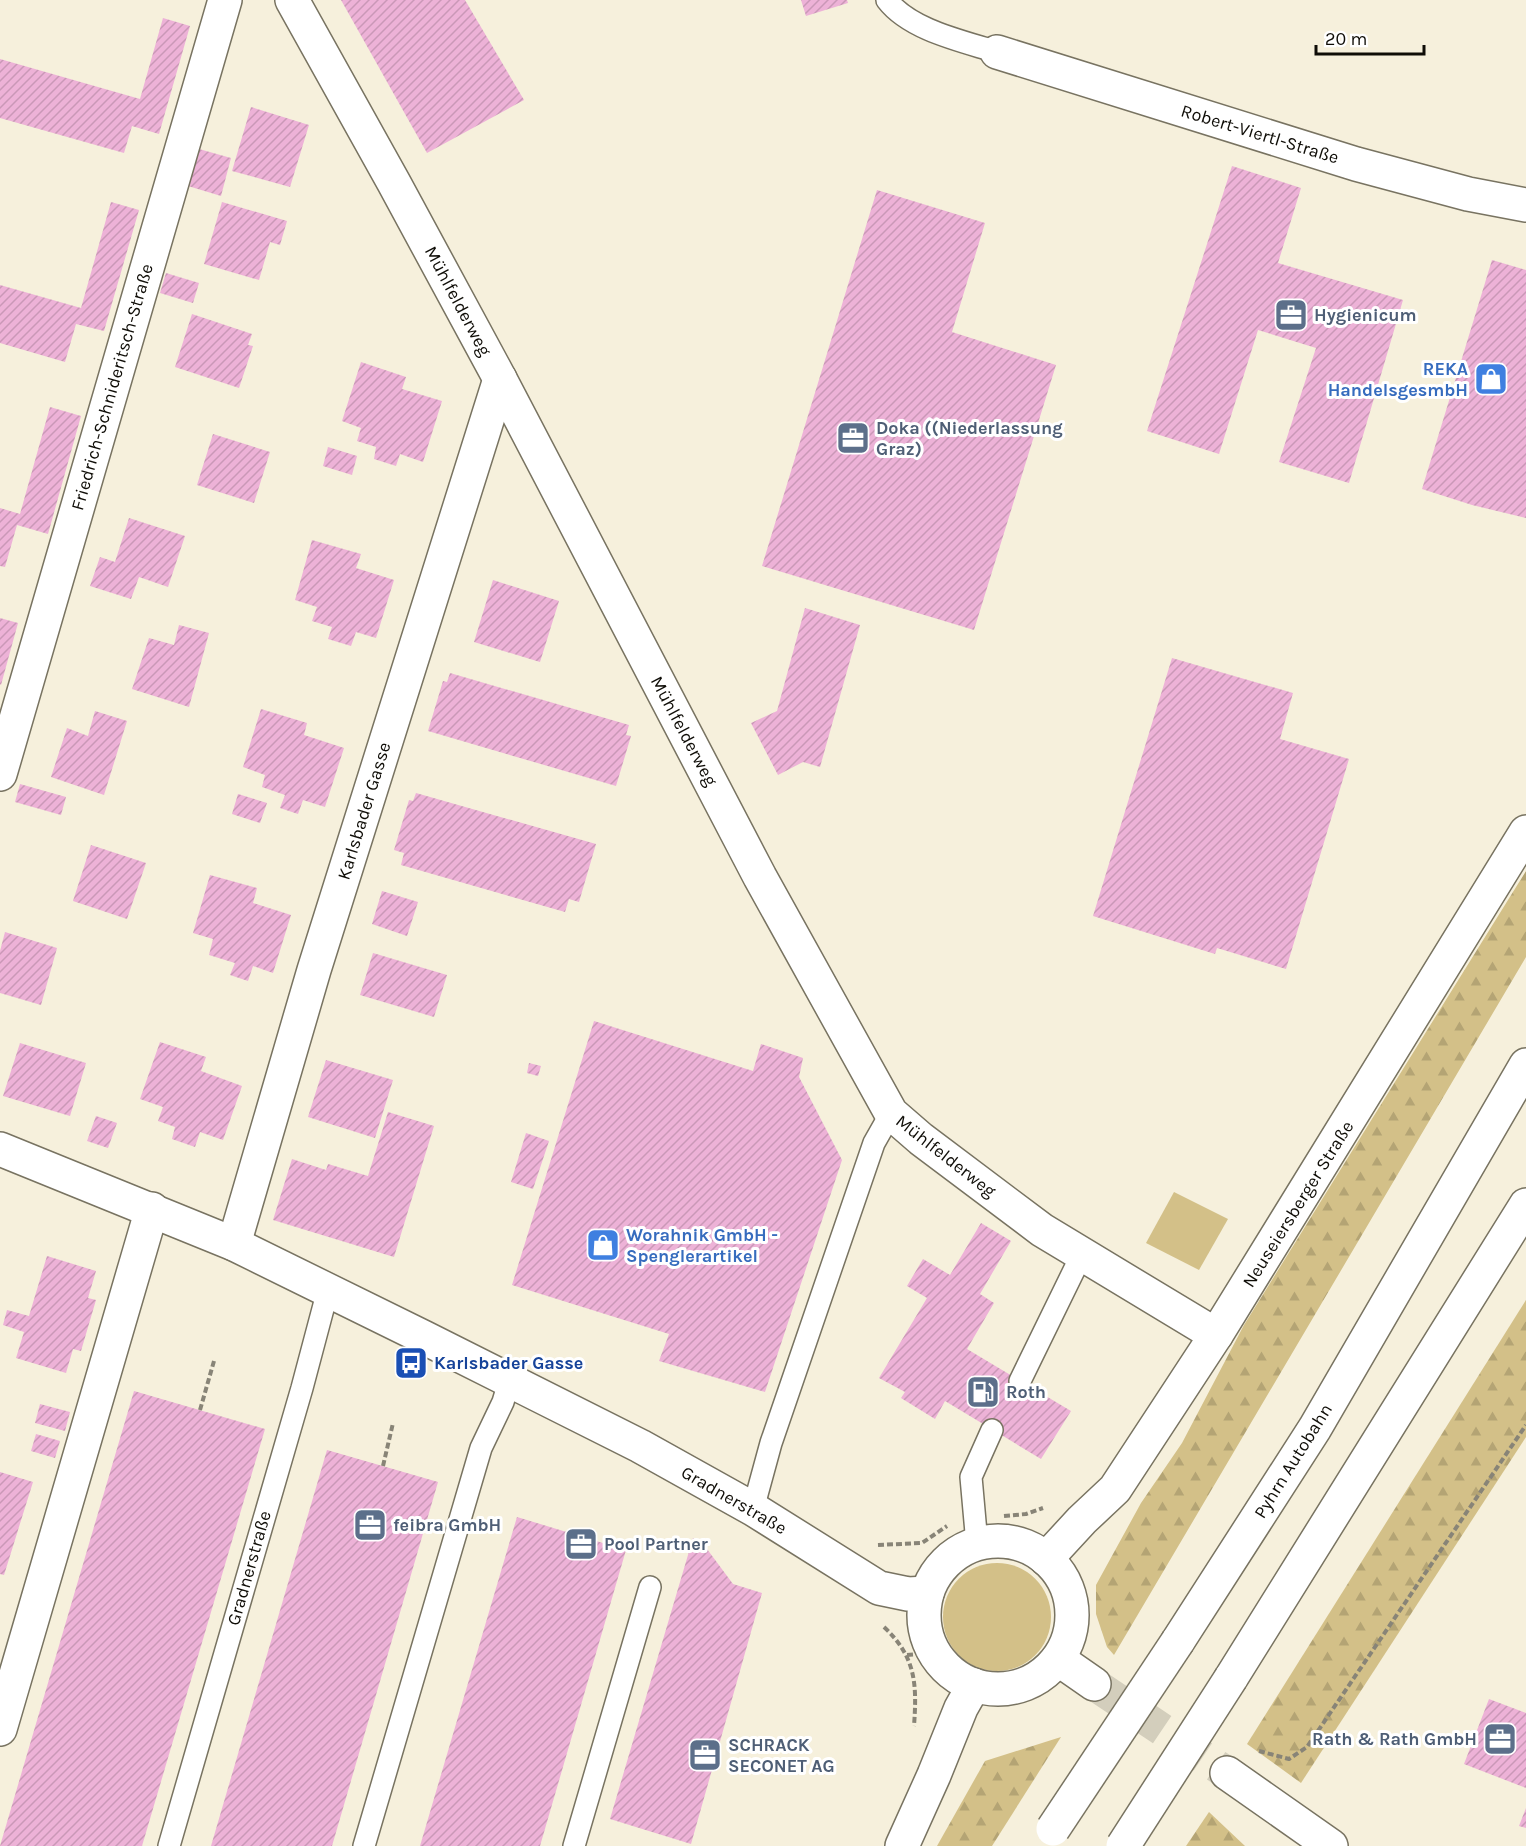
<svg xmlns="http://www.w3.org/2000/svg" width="1526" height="1846" viewBox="0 0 1526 1846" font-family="Karla,sans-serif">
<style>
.grass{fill:#d3c088}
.forest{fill:url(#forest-firs)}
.building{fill:url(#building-hatch)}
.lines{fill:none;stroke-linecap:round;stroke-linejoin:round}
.secondary-tunnel{stroke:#d3cebc;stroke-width:33;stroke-dasharray:33 16;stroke-linecap:butt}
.lane-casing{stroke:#787361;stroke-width:24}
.street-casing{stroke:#787361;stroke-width:36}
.secondary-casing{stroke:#787361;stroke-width:36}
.highway-casing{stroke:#787361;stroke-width:36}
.path{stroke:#888477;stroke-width:4;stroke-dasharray:6 3;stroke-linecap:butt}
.lane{stroke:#fff;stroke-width:21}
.street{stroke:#fff;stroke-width:33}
.secondary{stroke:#fff;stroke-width:33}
.highway{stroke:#fff;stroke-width:33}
.highway-bridge-casing{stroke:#787361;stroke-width:36;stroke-linecap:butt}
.highway-bridge{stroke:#fff;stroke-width:33}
.labels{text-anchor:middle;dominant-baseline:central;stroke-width:6;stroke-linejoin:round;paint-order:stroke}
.street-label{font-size:18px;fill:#0f0d07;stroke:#fff}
.service-label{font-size:18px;font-weight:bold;fill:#4e5e75;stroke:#fff;text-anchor:start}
.shop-label{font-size:18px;font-weight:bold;fill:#366cbe;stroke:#fff;text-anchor:end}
.transit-label{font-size:18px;font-weight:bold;fill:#164399;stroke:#fff;text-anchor:start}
</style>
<defs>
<pattern id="forest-firs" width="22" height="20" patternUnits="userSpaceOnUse" patternTransform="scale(1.5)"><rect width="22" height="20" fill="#d3c088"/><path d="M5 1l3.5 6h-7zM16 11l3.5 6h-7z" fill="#b4a474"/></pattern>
<pattern id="building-hatch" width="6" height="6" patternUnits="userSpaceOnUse" patternTransform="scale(1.5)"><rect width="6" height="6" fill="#edb2d7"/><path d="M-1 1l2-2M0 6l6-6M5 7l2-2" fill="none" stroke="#ca98b7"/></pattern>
</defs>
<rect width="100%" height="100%" fill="#f6f0dc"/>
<g class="grass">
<path d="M1174,1192L1228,1219L1199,1270L1146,1243Z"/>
<circle cx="997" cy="1617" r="54"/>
</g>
<g class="forest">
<path d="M1526,871V957L1114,1655L1107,1647L1096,1614V1585L1141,1503L1182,1443L1244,1325Z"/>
<path d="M1526,1300V1437L1301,1783L1247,1744Z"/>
<path d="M1061,1737L992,1846H937L985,1761Z"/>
<path d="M1209,1812L1245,1846H1186Z"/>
</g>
<g class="building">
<path d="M341,0H465L524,100L427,153Z"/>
<path d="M801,0H847L848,3L806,16Z"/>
<path d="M163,18L190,26L159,134L132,126L124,153L0,118V59L140,99Z"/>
<path d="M251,107L309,125L290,187L232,171Z"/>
<path d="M199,149L231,158L221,196L188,186Z"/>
<path d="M1232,166L1301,188L1278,263L1403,300L1349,483L1279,462L1316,348L1258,330L1219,454L1147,431Z"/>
<path d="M877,190L985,223L952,332L1056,365L974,630L762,566Z"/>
<path d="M111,202L139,210L104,331L76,324L65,362L0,343V285L81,308Z"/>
<path d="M222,202L287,221L280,245L270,242L259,280L204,264Z"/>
<path d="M1492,260L1526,270V518L1472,505L1422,489Z"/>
<path d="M166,273L199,283L193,303L160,293Z"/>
<path d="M192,314L252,334L248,345L253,346L239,388L175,367Z"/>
<path d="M361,362L406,377L402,389L442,401L423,462L400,454L396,466L374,459L376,447L357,441L361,428L342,421Z"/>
<path d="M50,407L81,416L48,534L17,525L5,567L0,566V508L20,514Z"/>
<path d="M213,434L270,452L254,503L197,485Z"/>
<path d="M328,447L357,456L352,475L323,466Z"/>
<path d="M129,518L185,536L168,587L139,577L131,599L90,586L100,557L115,562Z"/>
<path d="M312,540L361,554L356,568L394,580L376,638L356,632L351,646L328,639L332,627L312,621L317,607L295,600Z"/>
<path d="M493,580L559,601L540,662L474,642Z"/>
<path d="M805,608L860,625L820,767L803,762L778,775L751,723L777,711Z"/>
<path d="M0,618L18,623L1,685L0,684Z"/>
<path d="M179,625L209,633L189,707L132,689L149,638L174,645Z"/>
<path d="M1172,658L1293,693L1280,739L1349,759L1286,969L1217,948L1215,954L1093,916Z"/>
<path d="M450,673L629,725L626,735L631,736L616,786L428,731L443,681L447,682Z"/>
<path d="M261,709L307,723L304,735L344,748L325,807L303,800L298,814L280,808L285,795L262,787L265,775L243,767Z"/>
<path d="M95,711L127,721L104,795L51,777L67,728L88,736Z"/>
<path d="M20,784L66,797L61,815L15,802Z"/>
<path d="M416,793L596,844L579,902L569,899L565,912L401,865L404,853L394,850L409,800L413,801Z"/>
<path d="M238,794L267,803L260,823L232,814Z"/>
<path d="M91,845L146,863L127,919L73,901Z"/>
<path d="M210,875L257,888L253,903L291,915L273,973L253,966L248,981L230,975L235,963L209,955L213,939L193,933Z"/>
<path d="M382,891L418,902L407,936L372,924Z"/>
<path d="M5,932L57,948L41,1005L0,993V951Z"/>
<path d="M373,953L447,975L434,1017L360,995Z"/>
<path d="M594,1021L753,1071L761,1044L803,1058L799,1077L842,1160L765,1392L659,1361L669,1334L512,1285Z"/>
<path d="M160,1042L206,1057L201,1071L242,1086L223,1140L200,1132L195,1147L172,1139L175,1127L158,1121L163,1107L140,1099Z"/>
<path d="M20,1043L86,1063L70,1116L3,1096Z"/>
<path d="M326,1060L393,1080L375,1138L308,1117Z"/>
<path d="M529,1063L541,1066L538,1076L527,1073Z"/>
<path d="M388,1112L434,1126L394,1257L273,1220L292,1159L326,1170L328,1164L368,1176Z"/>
<path d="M96,1116L117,1123L108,1148L87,1141Z"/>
<path d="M526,1133L549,1141L533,1189L511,1182Z"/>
<path d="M981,1223L1011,1241L980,1294L994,1303L967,1349L1071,1411L1041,1459L945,1401L935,1419L901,1398L905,1392L879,1378L927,1298L907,1286L923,1259L950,1275Z"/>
<path d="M47,1256L96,1271L88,1298L96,1300L81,1351L73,1349L66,1373L16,1358L24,1332L3,1325L7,1310L29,1316Z"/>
<path d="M134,1391L265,1429L142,1846H0Z"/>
<path d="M40,1404L70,1412L65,1431L35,1423Z"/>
<path d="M36,1434L60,1441L55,1458L31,1451Z"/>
<path d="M327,1450L438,1482L332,1846H211Z"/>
<path d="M0,1472L33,1482L4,1575L0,1574Z"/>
<path d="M517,1517L626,1550L540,1846H420Z"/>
<path d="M693,1538L707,1549L733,1584L762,1593L691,1844L610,1819Z"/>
<path d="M1489,1699L1526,1713V1788L1464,1764Z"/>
<path d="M1526,1808V1828L1519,1826Z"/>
</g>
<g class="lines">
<path class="secondary-tunnel" d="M1094,1684L1227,1773"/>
<g class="lane-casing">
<g id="lane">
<path d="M887,0C910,30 962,41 997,52"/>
<path d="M1020,1381L1082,1254"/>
<path d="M753,1509L771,1443L874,1143L891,1113"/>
<path d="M977,1544L971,1477L992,1430"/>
<path d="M169,1846L302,1388L328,1290"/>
<path d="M364,1846L481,1448L503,1402L509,1382"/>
<path d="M574,1846L650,1587"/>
</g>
</g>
<g class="street-casing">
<g id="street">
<path d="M292,0L394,183L500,379L760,877L891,1113L921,1139L1042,1230L1216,1335"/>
<path d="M997,52L1356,164L1468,194L1526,205"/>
<path d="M0,774L225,0"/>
<path d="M234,1244L314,970L500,379"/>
<path d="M0,1729L152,1209"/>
</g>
</g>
<g class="secondary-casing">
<g id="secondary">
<path d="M0,1149L234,1244L423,1337L640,1446L753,1509L879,1588L908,1594L927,1593"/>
<circle cx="998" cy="1615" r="74"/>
<path d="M1046,1559L1082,1520L1115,1489L1216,1335L1526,832"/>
<path d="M1058,1659L1094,1684"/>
<path d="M1227,1773L1331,1846"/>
<path d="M902,1846L934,1775L961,1708L974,1685"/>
</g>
</g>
<g class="highway-casing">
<g id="highway">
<path d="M1178,1641L1315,1428L1526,1065"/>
<path d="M1231,1678L1526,1205"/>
</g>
</g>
<g class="path">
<path d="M200,1410L214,1361"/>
<path d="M383,1466L393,1423"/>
<path d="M1004,1516L1026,1514L1043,1508"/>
<path d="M878,1545L922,1543L947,1526"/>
<path d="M884,1627C916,1657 917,1684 914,1726"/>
<path d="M907,1655L934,1653"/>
<path d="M1259,1751L1289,1759L1307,1747L1526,1425"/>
</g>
<use href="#lane" class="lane"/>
<use href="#street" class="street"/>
<use href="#secondary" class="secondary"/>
<use href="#highway" class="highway"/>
<g class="highway-bridge-casing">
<g id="highway-bridge">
<path d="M1053,1829L1178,1641"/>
<path d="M1123,1846L1231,1678"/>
</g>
</g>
<use href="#highway-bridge" class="highway-bridge"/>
</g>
<defs>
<g id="office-square" transform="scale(1.725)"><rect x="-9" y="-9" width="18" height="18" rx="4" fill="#5c6f8a" stroke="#fff"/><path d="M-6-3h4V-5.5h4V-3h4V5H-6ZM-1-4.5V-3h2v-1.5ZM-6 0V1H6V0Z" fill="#fff"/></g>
<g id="shop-square" transform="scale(1.725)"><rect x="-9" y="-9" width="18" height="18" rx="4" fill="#3f7fe0" stroke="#fff"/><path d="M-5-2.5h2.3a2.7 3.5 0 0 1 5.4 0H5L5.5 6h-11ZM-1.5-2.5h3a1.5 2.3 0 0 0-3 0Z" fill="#fff"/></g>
<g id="bus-square" transform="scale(1.725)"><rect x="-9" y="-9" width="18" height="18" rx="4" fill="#1a4fb4" stroke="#fff"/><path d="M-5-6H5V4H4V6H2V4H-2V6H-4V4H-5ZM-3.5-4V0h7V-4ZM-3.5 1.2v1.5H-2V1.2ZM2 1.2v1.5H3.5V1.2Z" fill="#fff"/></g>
<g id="fuel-square" transform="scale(1.725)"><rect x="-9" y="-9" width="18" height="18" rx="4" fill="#5c6f8a" stroke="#fff"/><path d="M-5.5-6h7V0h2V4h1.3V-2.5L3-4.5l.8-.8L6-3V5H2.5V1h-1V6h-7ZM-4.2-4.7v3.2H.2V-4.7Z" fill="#fff"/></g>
</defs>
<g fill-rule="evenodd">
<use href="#office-square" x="1291" y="315"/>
<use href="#shop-square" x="1491" y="379"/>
<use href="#office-square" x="853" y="438"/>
<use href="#shop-square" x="603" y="1245"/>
<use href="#bus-square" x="411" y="1363"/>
<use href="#fuel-square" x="983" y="1392"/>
<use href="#office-square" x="370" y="1525"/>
<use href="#office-square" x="581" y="1544"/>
<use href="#office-square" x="1500" y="1739"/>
<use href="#office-square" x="705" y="1755"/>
</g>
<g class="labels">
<g class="street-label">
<text transform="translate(1260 134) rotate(17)">Robert-Viertl-Straße</text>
<text transform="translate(458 301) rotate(62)">Mühlfelderweg</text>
<text transform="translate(112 387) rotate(-74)">Friedrich-Schnideritsch-Straße</text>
<text transform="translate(684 731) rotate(62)">Mühlfelderweg</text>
<text transform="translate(364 811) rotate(-73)">Karlsbader Gasse</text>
<text transform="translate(946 1156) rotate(38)">Mühlfelderweg</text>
<text transform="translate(1298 1204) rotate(-58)">Neuseiersberger Straße</text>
<text transform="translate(1293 1461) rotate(-58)">Pyhrn Autobahn</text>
<text transform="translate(734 1500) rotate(30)">Gradnerstraße</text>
<text transform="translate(249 1568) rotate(-74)">Gradnerstraße</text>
</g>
<g class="service-label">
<text x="1314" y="315">Hygienicum</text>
<text x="876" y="428">Doka ((Niederlassung<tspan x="876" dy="21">Graz)</tspan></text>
<text x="1006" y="1392">Roth</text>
<text x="393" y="1525">feibra GmbH</text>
<text x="604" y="1544">Pool Partner</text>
<text x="1477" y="1739" text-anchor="end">Rath &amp; Rath GmbH</text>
<text x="728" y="1745">SCHRACK<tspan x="728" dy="21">SECONET AG</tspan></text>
</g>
<g class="shop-label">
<text x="1468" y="369">REKA<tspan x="1468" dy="21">HandelsgesmbH</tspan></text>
<text x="626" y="1235" text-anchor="start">Worahnik GmbH -<tspan x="626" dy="21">Spenglerartikel</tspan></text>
</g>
<g class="transit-label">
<text x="434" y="1363">Karlsbader Gasse</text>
</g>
</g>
<path d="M1316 45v9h108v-9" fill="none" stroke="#0f0d07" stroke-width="3"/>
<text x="1325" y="45" font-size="18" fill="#0f0d07" stroke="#ffffff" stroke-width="4.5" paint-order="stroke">20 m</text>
</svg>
